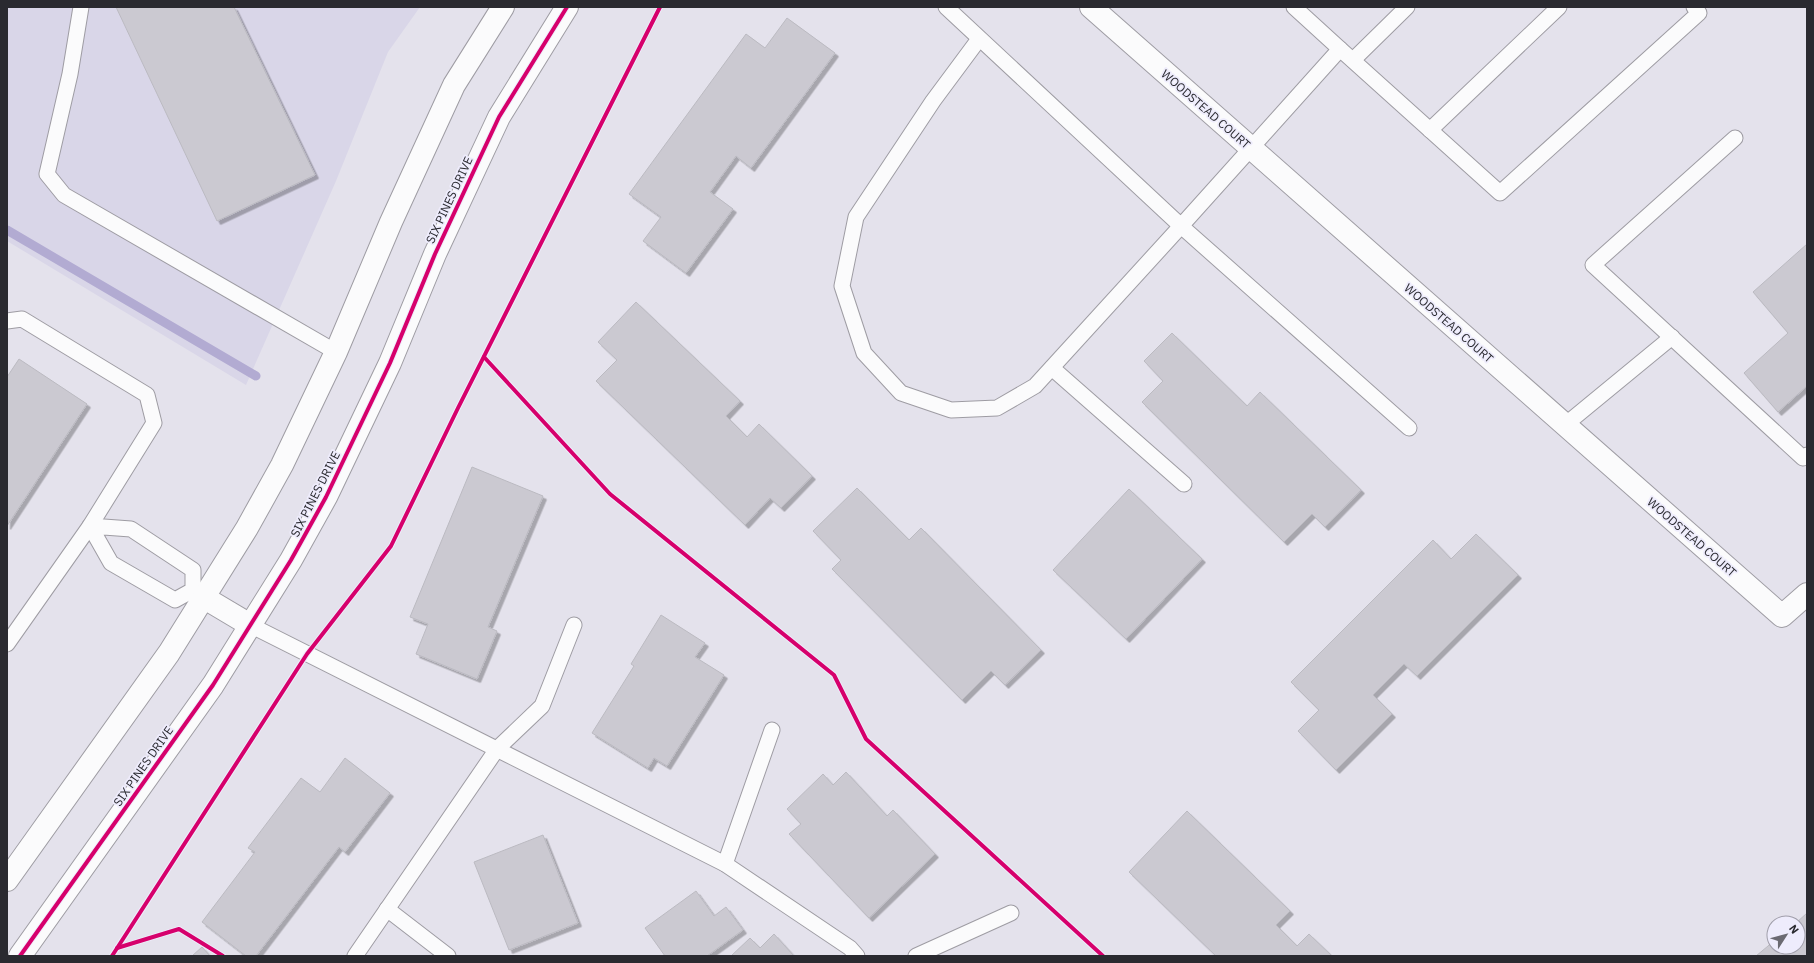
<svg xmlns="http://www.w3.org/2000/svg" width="1814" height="963" viewBox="0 0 1814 963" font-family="'IBM Plex Sans',sans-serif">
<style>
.built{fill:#d9d6e8}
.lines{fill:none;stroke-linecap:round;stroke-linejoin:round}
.stream{stroke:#b2abd2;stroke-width:9}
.building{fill:#cbc9d1;stroke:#bbbac1;filter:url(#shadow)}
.service-casing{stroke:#9e9ca3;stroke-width:17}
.minor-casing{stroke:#9e9ca3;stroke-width:24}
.tertiary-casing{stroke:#9e9ca3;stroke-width:24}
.service{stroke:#fbfbfc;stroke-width:15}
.minor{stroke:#fbfbfc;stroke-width:22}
.tertiary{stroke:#fbfbfc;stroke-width:22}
.cycleway-casing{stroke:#eeecfc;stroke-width:6}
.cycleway{stroke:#d6006c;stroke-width:4}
.labels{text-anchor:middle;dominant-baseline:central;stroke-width:3.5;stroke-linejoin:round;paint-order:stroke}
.street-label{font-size:12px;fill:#2a2a30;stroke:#eeecfc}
</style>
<defs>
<filter id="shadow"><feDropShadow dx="3.5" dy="3.5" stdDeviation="0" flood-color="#0004"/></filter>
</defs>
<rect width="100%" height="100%" fill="#e4e2ec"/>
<path class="built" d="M7,7H420L388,52L336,181L246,385L7,241Z"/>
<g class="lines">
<path class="stream" d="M7,230L256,376"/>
</g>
<g class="building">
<path d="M116,7H234L315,175L217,221Z"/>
<path d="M787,18L835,53L751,168L736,156L710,192L733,209L686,273L643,241L661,217L629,194L746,34L765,48Z"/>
<path d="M1807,244V386L1778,412L1744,373L1788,333L1753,292Z"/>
<path d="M636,302L740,401L726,416L747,437L759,424L812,476L781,508L770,498L745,525L596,381L617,360L598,342Z"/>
<path d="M1172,333L1247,406L1260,392L1361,490L1325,527L1312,514L1284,542L1142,402L1163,381L1144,361Z"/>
<path d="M19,359L87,404L7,526V377Z"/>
<path d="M472,467L543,496L488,627L497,631L477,679L416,654L428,624L410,617Z"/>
<path d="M857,488L909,540L921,528L1041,650L1005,685L991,671L962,700L832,569L841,560L813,531Z"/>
<path d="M1129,489L1202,559L1126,639L1053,570Z"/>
<path d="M1476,534L1518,575L1417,676L1404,664L1373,695L1392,714L1336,770L1298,731L1319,710L1291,682L1433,540L1451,559Z"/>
<path d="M661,615L705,643L695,657L724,675L667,766L654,758L648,768L592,733L634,666L631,664Z"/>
<path d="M345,758L390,793L345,852L339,847L256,956H246L202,922L255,852L248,848L301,778L320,792Z"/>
<path d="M846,772L887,816L893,810L935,854L869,918L789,834L801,824L787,809L823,774L833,785Z"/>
<path d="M1187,811L1290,911L1276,925L1297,946L1309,934L1332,956H1216L1129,872Z"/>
<path d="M543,835L578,923L509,950L474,862Z"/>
<path d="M696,891L714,916L726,907L743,930L707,956H665L645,928Z"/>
<path d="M1807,913V956H1756L1774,941V947H1798V923H1796Z"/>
<path d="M774,934L794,956H731L750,938L760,948Z"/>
<path d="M202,947L210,956H192Z"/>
</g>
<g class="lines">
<g class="service-casing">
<g id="service">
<path d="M81,7L70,74L47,174L64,195L336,352"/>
<path d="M946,7L1181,226L1340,49L1500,193L1699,13L1694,7"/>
<path d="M1294,7L1340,49"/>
<path d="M979,39L933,101L856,217L842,286L864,353L901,393L951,410L997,408L1035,386L1181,226L1409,428"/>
<path d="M1353,60L1407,7"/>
<path d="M1430,130L1559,7"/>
<path d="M1735,138L1593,265L1803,458L1807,455"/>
<path d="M7,321L22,319L147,395L154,423L90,526L7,644"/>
<path d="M1052,368L1184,484"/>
<path d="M1565,425L1672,337"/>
<path d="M90,526L131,529L193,570V590L175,600L111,563Z"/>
<path d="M250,625L725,864L850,948L857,956"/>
<path d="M725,864L772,730"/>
<path d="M387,909L448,956"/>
<path d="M355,956L497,749L542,706L574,625"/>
<path d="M916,956L1011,913"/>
</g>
</g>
<g class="minor-casing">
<path id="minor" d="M1091,7L1782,616L1807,594"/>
</g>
<g class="tertiary-casing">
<g id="tertiary">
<path d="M203,597L250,625"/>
<path d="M7,880L169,653L247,528L282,465L336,352L391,222L454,85L503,7"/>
<path d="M20,956L213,685L291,560L326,497L390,363L435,254L499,117L567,7"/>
</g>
</g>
<use href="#service" class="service"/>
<use href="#minor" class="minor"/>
<use href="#tertiary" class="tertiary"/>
<g class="cycleway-casing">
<g id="cycleway">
<path d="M484,357L610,494L834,675L866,739L1103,956"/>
<path d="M117,948L179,929L223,956"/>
<path d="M20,956L213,685L291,560L326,497L390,363L435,254L499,117L567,7"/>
<path d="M112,956L307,654L391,546L458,408L660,7"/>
</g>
</g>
<use href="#cycleway" class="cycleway"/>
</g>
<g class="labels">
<g class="street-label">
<text transform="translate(1206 109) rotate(41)">WOODSTEAD COURT</text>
<text transform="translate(449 200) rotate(-65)">SIX PINES DRIVE</text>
<text transform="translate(1449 323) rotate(41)">WOODSTEAD COURT</text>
<text transform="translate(315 494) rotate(-63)">SIX PINES DRIVE</text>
<text transform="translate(1692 537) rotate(41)">WOODSTEAD COURT</text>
<text transform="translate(143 766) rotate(-55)">SIX PINES DRIVE</text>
</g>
</g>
<rect width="1814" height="963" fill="none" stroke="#2a2a30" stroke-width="16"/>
<g transform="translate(1786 935) rotate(54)"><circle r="19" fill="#eeecfc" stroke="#a09eaa"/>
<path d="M0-3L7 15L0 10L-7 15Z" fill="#6b6a72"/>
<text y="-6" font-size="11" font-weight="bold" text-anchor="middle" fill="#2a2a30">N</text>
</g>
</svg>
